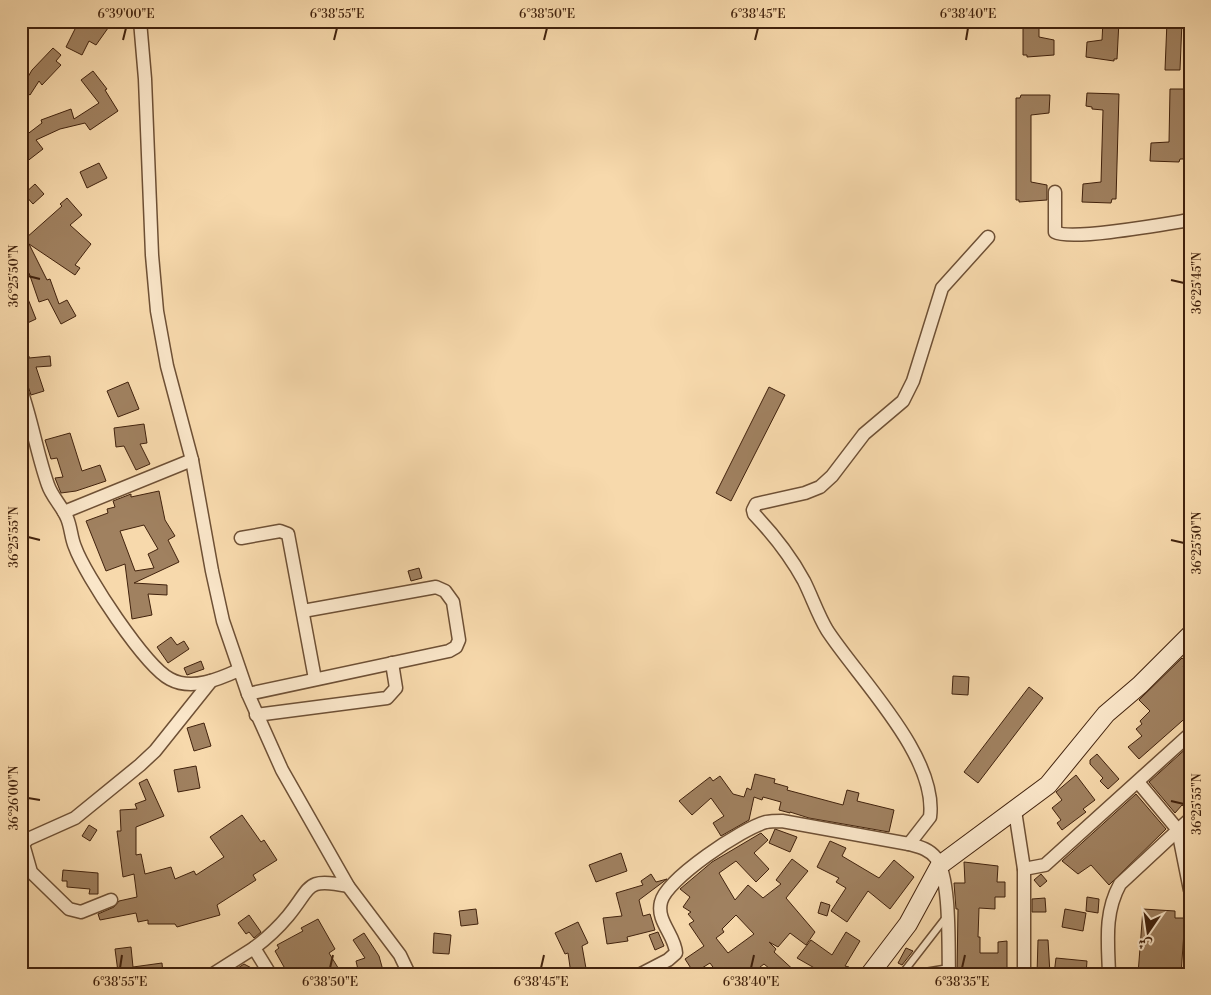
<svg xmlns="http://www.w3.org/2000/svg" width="1211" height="995" viewBox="0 0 1211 995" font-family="'Libre Bodoni',Amiri,serif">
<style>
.building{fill:#a08160;stroke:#41220d;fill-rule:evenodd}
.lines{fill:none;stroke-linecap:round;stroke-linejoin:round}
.service-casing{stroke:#6e5035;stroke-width:9}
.minor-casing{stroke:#6e5035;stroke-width:15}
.secondary-casing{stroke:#41220d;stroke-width:20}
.service{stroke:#fae6c9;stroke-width:6}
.minor{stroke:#fae6c9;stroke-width:12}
.secondary{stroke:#fae6c9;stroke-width:18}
.ticks{fill:none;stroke:#41220d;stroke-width:2}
.neatline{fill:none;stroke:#41220d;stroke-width:2}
.ticks-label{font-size:12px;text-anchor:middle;fill:#41220d}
</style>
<rect width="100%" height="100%" fill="#f7d9ac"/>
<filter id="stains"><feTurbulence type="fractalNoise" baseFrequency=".004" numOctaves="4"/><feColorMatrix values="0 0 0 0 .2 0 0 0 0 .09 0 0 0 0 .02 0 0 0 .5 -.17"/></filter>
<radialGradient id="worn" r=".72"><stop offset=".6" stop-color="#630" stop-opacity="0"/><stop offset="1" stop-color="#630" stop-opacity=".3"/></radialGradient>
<g class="building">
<path d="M79,21H113L96,45L89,41L82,55L66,47Z"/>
<path d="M1023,21H1039V37L1054,40V55L1027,57V55H1023Z"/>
<path d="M1103,21H1119L1117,59H1114V61L1086,57L1087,42L1102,40Z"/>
<path d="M1167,21H1182L1180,70H1165Z"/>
<path d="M53,48L61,55L56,61L61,65L42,85L39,81L30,95L21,89L32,70Z"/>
<path d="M93,71L107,89L105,90L118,111L90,130L85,123L60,129L36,140L43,149L21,166V139L42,123L41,120L71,109L74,119L99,103L81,80Z"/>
<path d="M1170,89H1185L1184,159H1180L1179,162L1150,161L1151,143L1169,142Z"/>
<path d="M1087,93L1119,94L1116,199H1112L1111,203L1082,202L1083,184L1101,182L1103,110L1092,109V107L1086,106Z"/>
<path d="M1021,95H1050L1049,113L1031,115V182L1047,185V200L1019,202V200H1016V98H1020Z"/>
<path d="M99,163L107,178L87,188L80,172Z"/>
<path d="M35,184L44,194L33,204L24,194Z"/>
<path d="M67,198L82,215L70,225L91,244L75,265L80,268L75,275L29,244L47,280L50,279L59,304L67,300L76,316L61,324L48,299L39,302L29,273L21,277V228L26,238L62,206L60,204Z"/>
<path d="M28,299L36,319L21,326V302Z"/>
<path d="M29,356V358L50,356L51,366L36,367L44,391L31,395L25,377L21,378V358Z"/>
<path d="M128,382L139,409L118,417L107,391Z"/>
<path d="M769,387L785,395L731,501L716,493Z"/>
<path d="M144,424L147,443L140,444L150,464L136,470L124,446L116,447L114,428Z"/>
<path d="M70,433L82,471L100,465L106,481L76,491L61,493L55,478L63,477L57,458L51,459L45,440Z"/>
<path d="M159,491L165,520L175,536L168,540L179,562L134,583L167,585V595L148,594L152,615L132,619L125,564L106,571L86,521L108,513L107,509L115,507L113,501L131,494V497ZM144,525L158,549L148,554L154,568L135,571L120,531Z"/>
<path d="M419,568L422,578L411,581L408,571Z"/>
<path d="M171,637L177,645L184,641L189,649L168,663L157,647Z"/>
<path d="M1182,658L1187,662L1183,667L1190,673V714L1139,759L1128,747L1142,736L1136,729L1142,724L1140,721L1150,711L1139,700Z"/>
<path d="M201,661L204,669L187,675L184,668Z"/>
<path d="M953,676L969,677L968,695L952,694Z"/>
<path d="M1029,687L1043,698L978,783L964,772Z"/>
<path d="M204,723L211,746L194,751L187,728Z"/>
<path d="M1190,745V811L1182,805L1175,813L1149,782Z"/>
<path d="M1097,754L1119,779L1108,789L1100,781L1103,778L1090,764V760Z"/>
<path d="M196,766L200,788L178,792L174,770Z"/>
<path d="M755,774L775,779L774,783L788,787L787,790L843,805L847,790L859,793L857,801L894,810L889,832L809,818L790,812V813L779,810L781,802L763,797L762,800L754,797L749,820L721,836L713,823L724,816L711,798L692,815L679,801L710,777L713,781L720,776L733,794L744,797L747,788L751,790Z"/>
<path d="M1076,775L1095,800L1083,809L1086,812L1062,830L1057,823L1061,820L1052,808L1062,800L1056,792Z"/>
<path d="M147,779L164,816L136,827V855L141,854L145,874L171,867L175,879L194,871L196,875L224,857L210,837L242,815L261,842L264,840L277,860L253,875L256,880L217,905L220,915L177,927L175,924H148V920L138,922L136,913L100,920L98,914L114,907L119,901L137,897L134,874L123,877L117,831H121L120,810L137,809L135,804L146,800L139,783Z"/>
<path d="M1136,794L1166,829L1112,882L1109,885L1091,865L1078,874L1062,861Z"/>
<path d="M89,825L97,830L90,841L82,836Z"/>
<path d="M775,829L797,837L790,852L769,843Z"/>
<path d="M761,833L768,840L754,853L769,869L756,882L736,861L719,873L735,900L748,885L763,898L781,884L776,880L792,859L808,871L786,898L815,932L806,945L790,933L778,947L769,942L776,949L774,952L798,974H776L764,964L751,974H718L710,963L694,973L685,959L704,946L689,924L694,921L688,914L691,912L683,907L690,897L680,889L712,862ZM736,915L754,934L728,953L716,938L724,932L722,929Z"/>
<path d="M830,841L846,848L842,856L879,878L894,860L914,877L890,909L868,891L847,922L831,911L846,888L836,882L839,878L817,867Z"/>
<path d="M621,853L627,871L596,882L589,865Z"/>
<path d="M964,862L998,866L997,882H1005V897H995V909L979,908L978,937H980V953H998V942L1007,941V974H957L958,909H956L954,883H965Z"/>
<path d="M63,870L98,873V894H89L90,889L67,887V881H62Z"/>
<path d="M651,874L656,882L667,879L639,900L643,916L650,914L655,930L627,937L628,941L607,944L603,918L622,916L616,893L643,885L641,881Z"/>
<path d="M1041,874L1047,881L1040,887L1034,880Z"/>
<path d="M1087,897L1099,899L1098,913L1086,911Z"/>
<path d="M1045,898L1046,912H1032V899Z"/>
<path d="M821,902L830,905L827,916L818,913Z"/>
<path d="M476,909L478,924L461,926L459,911Z"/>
<path d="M1065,909L1086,913L1083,931L1062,927Z"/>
<path d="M1143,909L1175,911V918H1185L1181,974H1138Z"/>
<path d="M249,915L261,932L254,938L249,932L246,934L238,923Z"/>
<path d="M318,919L335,949L329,953L340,971L335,974H288L275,951L279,948L277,945L303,931L301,928Z"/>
<path d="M578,922L588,943L582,946L587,974H571L568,953L565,954L555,933Z"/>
<path d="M658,932L664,946L655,950L649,935Z"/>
<path d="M846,932L860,941L845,966L849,967L845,974H825L797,958L811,940L832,955Z"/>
<path d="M364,933L379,956L384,974H359L356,961L365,958L353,940Z"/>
<path d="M434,933L451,935L449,954L433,953Z"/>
<path d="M1038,940H1048L1050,974H1037Z"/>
<path d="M131,947L133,967L162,963L163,974L118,972L115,949Z"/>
<path d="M906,948L913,951L902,965L898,963Z"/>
<path d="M1056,958L1087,961L1086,974H1054Z"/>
<path d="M244,964L259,972L260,974H235L238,968Z"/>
</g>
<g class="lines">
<g class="service-casing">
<g id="service">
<path d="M902,974L947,916"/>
<path d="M913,974L949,968"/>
</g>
</g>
<g class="minor-casing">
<g id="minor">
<path d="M140,21L145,79L152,255L157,311L167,366L192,460L212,571L223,621L248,694L282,770L348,886L400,955L409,974"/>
<path d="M1055,192V232C1071,241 1165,224 1190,220"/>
<path d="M21,390C32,421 37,454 48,485C52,497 62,506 67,518C71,527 71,538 75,547C85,575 145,666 170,679C192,691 219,679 239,670"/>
<path d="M64,512L192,460"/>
<path d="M241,538L280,531L288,534L315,679"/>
<path d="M248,694L449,651L456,647L459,640L453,602L445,591L436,587L303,611"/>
<path d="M256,715L387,698L396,688L392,663"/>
<path d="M1138,782L1178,830L1190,890"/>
<path d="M1015,811L1024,869V974"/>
<path d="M909,844L930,817C938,756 858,678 827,630C818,615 812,597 804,581C791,557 773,534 754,514L753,510L756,504L805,493L820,487L832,476L864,434L903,401L913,381L942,288L988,237"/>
<path d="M1024,869L1045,865L1190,734"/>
<path d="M111,900L81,912L69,909L31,872L23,844L28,839L75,818L140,765L155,751L211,681"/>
<path d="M213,974L254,948"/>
<path d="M270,974L254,948C266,939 278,928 288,916C312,887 305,877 348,886"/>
<path d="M641,974L668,960L676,953C675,935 656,921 661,902C666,879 743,828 766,822C771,821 777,821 782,821L909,844C920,847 929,849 936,858C951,878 948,948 949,974"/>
<path d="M1109,974C1108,942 1104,913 1120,884L1190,819"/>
</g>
</g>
<g class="secondary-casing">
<path id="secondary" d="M870,974L908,924L940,865L1048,785L1106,714L1140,685L1190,635"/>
</g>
<use href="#service" class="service"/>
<use href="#minor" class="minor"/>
<use href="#secondary" class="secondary"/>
</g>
<path class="ticks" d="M123,40L126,28M334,40L337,28M544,40L547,28M755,40L758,28M966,40L968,28M28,276L40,279M1171,280L1184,283M28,537L40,540M1171,540L1184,543M28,798L40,800M1171,801L1184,804M120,968L122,955M330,968L333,955M541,968L544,955M751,968L754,955M962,968L965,955"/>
<rect width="1211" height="995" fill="none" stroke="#f7d9ac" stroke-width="55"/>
<g transform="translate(1148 932) rotate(193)" stroke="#fae6c9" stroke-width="4" paint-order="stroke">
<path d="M0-4L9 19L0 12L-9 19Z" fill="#41220d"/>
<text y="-8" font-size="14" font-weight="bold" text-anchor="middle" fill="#41220d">ش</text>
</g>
<rect x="28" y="28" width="1156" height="940" class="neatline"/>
<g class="ticks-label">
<text x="126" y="18">6°39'00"E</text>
<text x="337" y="18">6°38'55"E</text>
<text x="547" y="18">6°38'50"E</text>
<text x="758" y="18">6°38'45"E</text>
<text x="968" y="18">6°38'40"E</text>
<text transform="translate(14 276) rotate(-90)" y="4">36°25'50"N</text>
<text transform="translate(1197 283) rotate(-90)" y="4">36°25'45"N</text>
<text transform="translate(14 537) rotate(-90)" y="4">36°25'55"N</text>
<text transform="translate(1197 543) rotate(-90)" y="4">36°25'50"N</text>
<text transform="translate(14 798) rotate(-90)" y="4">36°26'00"N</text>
<text transform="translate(1197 804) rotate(-90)" y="4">36°25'55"N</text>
<text x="120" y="986">6°38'55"E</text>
<text x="330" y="986">6°38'50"E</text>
<text x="541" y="986">6°38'45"E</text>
<text x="751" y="986">6°38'40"E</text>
<text x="962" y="986">6°38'35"E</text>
</g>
<rect width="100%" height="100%" filter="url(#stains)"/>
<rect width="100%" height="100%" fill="url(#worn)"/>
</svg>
